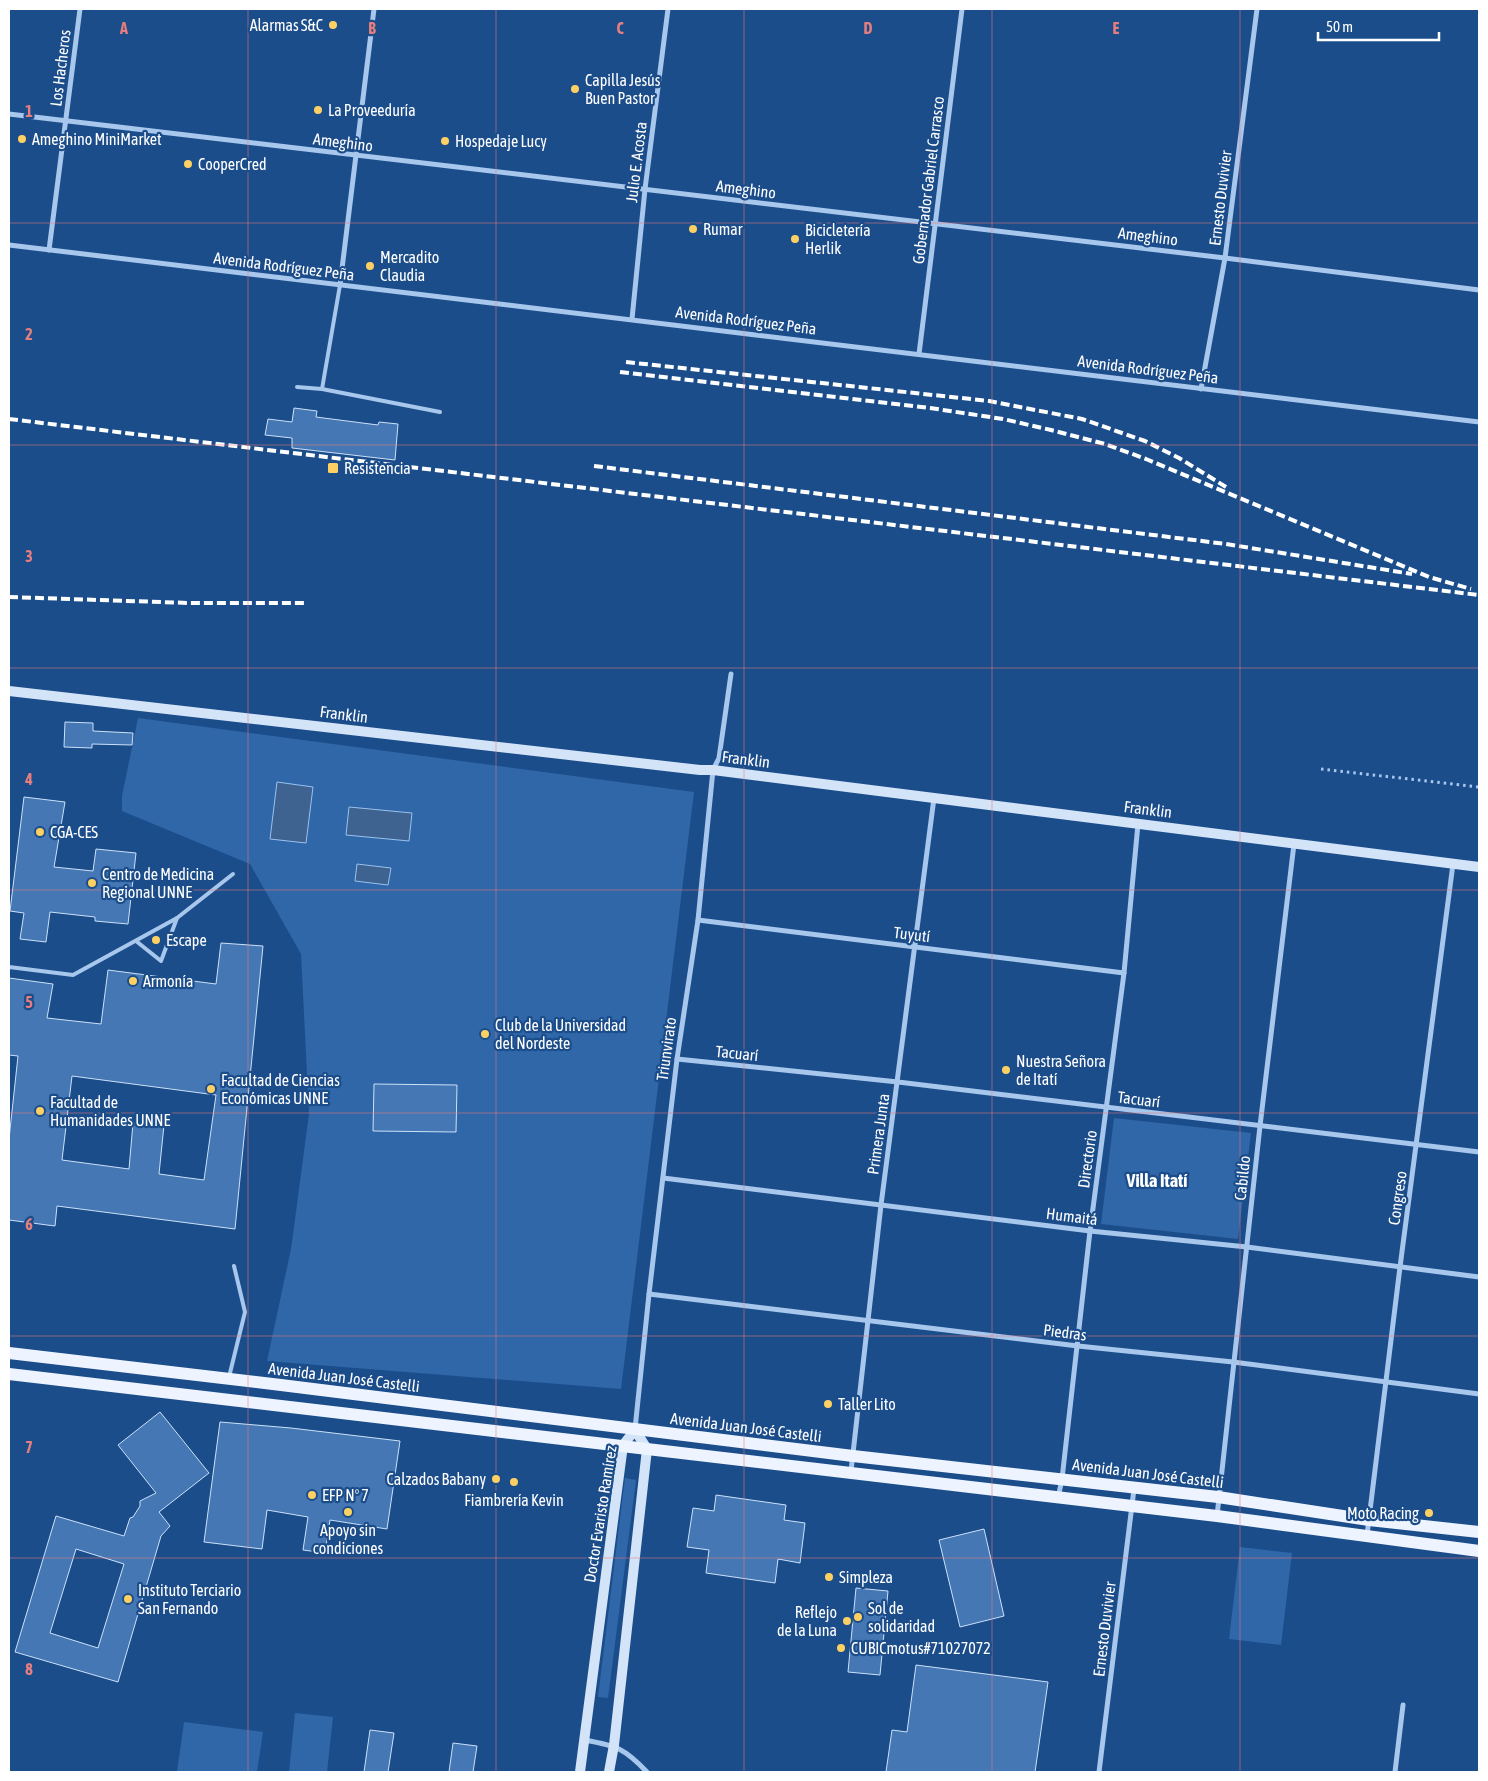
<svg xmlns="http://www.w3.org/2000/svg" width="1488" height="1781" viewBox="0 0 1488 1781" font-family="'Asap Condensed',sans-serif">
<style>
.green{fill:#2f67a9}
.water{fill:#3f6390;stroke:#9ac2ef}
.building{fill:#4477b3;stroke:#cce1f9;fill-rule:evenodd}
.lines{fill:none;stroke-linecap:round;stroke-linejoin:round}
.path{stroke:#a7c7ed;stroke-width:3;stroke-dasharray:2.5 4;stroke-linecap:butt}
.lane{stroke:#a7c7ed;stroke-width:4}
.street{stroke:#a7c7ed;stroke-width:5}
.secondary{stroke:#d3e4f9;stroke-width:10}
.primary{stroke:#edf4ff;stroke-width:12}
.rail{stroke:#fff;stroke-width:4;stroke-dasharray:9 4;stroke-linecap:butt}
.grid{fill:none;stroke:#e67e7e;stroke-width:1;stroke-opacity:0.55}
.poi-dot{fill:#fdd064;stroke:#1c4d8b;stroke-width:2}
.labels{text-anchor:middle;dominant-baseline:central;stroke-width:4.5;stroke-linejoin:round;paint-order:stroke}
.poi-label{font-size:16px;fill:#fff;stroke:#1c4d8b;text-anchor:start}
.street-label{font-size:16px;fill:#fff;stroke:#1c4d8b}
.neighbourhood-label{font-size:18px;font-weight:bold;fill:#fff;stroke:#1c4d8b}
.grid-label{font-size:16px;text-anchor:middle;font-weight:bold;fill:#e67e7e;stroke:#1c4d8b;stroke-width:4.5;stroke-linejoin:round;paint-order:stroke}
</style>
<rect width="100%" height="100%" fill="#1c4d8b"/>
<g class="green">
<path d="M138,718L694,792L621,1389L267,1361L291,1249L309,1114L301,954L250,864L122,811V796Z"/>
<path d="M1114,1118L1251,1133L1238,1239L1101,1224Z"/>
<path d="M625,1478L636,1480L608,1698L598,1697Z"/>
<path d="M1240,1547L1292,1553L1281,1645L1229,1639Z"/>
<path d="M295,1713L333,1717L327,1772H289Z"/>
<path d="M184,1722L263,1732L257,1772H177Z"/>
</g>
<g class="water">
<path d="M277,782L313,787L306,843L270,839Z"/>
<path d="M349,807L412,813L409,841L346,835Z"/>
<path d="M357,864L391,868L388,885L355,881Z"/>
</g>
<g class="building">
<path d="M294,408L317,411L316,417L378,425L379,422L398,424L395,460L292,448V438L265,435L268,419L292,422Z"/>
<path d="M65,722L93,723V731L133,733L132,745L92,744V748L64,747Z"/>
<path d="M24,797L65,802L54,867L93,871L96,849L136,853L128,924L95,921V917L50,912L46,942L20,939L24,913L10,911Z"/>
<path d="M221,943L263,946L235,1229L57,1206L55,1226L9,1220V1139L18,1056L9,1055V978L53,984L47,1018L101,1024L108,970L216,984ZM72,1076L216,1095L204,1180L159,1174L164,1125L133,1123L129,1169L62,1160Z"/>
<path d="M374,1084L457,1085L456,1132L373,1131Z"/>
<path d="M160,1412L209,1473L159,1512L170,1526L161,1536L118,1682L15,1652L56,1516L124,1536L130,1518L133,1517L140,1506V1501L156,1493L118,1445ZM76,1549L124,1564L98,1648L50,1633Z"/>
<path d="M220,1422L291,1428L400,1441L387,1529L330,1520L325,1553L303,1550L308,1517L267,1510L262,1549L204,1542Z"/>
<path d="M716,1495L786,1505L784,1520L805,1523L800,1563L778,1559L775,1583L706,1573L709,1550L687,1547L693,1508L714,1511Z"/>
<path d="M984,1529L1004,1616L960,1627L939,1540Z"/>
<path d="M856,1588L888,1591L880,1675L848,1672Z"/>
<path d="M916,1665L1048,1682L1035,1772H886L892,1730L907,1732Z"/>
<path d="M370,1730L394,1733L388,1772H364Z"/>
<path d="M453,1743L477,1746L473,1772H449Z"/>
</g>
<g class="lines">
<path class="path" d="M1321,769L1479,787"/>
<g class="lane">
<path d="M297,387L322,389L440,412"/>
<path d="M322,389L340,285"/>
<path d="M136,941L161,961L177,918"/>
<path d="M9,967L73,975L177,918L233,874"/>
<path d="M229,1377L245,1312L234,1266"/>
</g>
<g class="street">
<path d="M9,114L1225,258L1479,290"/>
<path d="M9,245L1479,422"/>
<path d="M49,250L80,9"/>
<path d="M340,285L374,9"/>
<path d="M632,319L645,189L668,9"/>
<path d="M919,354L962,9"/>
<path d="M1201,389L1225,258L1257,9"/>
<path d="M698,920L1124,973"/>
<path d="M677,1059L898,1082L1479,1152"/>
<path d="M663,1178L1090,1231L1247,1247L1479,1277"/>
<path d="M649,1294L1078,1346L1233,1362L1479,1394"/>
<path d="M635,1429L649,1294L677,1059L698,920L713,770L719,758L731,674"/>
<path d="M851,1471L881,1205L934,798"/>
<path d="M1058,1498L1062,1479L1090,1231L1124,973L1138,824"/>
<path d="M1217,1516L1260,1126L1294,844"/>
<path d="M1367,1535L1400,1267L1453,864"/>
<path d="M585,1740C617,1746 624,1748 647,1772"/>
<path d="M1099,1772L1134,1489"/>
<path d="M1395,1772L1403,1705"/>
</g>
<g class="secondary">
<path d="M9,691L700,770H713L1479,867"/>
<path d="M580,1772L623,1445L635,1430L647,1449L614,1745L609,1772"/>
</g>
<g class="primary">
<path d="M9,1353L281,1385L853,1456L1218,1497L1369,1520L1479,1532"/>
<path d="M9,1374L1217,1516L1479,1551"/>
</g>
<g class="rail">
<path d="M626,362L989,401L1082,419L1145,441L1179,458L1226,487"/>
<path d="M620,372L930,408L1003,419L1051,430L1105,444L1146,459L1429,577L1471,589"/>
<path d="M9,419L1479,595"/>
<path d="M594,466L1226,544L1412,574"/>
<path d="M9,597L190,603H305"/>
</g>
</g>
<path class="grid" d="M248,9V1772M496,9V1772M744,9V1772M992,9V1772M1240,9V1772M9,223H1479M9,445H1479M9,668H1479M9,890H1479M9,1113H1479M9,1336H1479M9,1558H1479"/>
<g class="poi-dot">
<circle cx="333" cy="25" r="5"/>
<circle cx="575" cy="89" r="5"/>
<circle cx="318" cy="110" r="5"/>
<circle cx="22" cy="139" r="5"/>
<circle cx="445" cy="141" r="5"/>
<circle cx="188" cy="164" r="5"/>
<circle cx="693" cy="229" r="5"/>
<circle cx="795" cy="239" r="5"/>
<circle cx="370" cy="266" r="5"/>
<rect x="327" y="462" width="12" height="12" rx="2.5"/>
<circle cx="40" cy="832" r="5"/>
<circle cx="92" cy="883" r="5"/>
<circle cx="156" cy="940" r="5"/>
<circle cx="133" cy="981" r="5"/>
<circle cx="485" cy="1034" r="5"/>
<circle cx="1006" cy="1070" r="5"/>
<circle cx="211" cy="1089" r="5"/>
<circle cx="40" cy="1111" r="5"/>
<circle cx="828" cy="1404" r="5"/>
<circle cx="496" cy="1479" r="5"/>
<circle cx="514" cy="1482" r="5"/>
<circle cx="312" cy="1495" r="5"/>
<circle cx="348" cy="1512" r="5"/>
<circle cx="1429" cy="1513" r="5"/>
<circle cx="829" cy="1577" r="5"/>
<circle cx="128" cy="1599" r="5"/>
<circle cx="858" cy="1617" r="5"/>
<circle cx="847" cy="1621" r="5"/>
<circle cx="841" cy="1648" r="5"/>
</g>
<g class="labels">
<g class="poi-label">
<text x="323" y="25" text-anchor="end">Alarmas S&amp;C</text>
<text x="585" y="80">Capilla Jesús<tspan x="585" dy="18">Buen Pastor</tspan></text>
<text x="328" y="110">La Proveeduría</text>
<text x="32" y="139">Ameghino MiniMarket</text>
<text x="455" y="141">Hospedaje Lucy</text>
<text x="198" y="164">CooperCred</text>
<text x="703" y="229">Rumar</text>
<text x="805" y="230">Bicicletería<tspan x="805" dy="18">Herlik</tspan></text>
<text x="380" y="257">Mercadito<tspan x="380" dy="18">Claudia</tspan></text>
<text x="344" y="468">Resistencia</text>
<text x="50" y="832">CGA-CES</text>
<text x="102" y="874">Centro de Medicina<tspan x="102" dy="18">Regional UNNE</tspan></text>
<text x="166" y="940">Escape</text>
<text x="143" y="981">Armonía</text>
<text x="495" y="1025">Club de la Universidad<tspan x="495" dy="18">del Nordeste</tspan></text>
<text x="1016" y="1061">Nuestra Señora<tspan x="1016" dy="18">de Itatí</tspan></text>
<text x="221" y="1080">Facultad de Ciencias<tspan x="221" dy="18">Económicas UNNE</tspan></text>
<text x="50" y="1102">Facultad de<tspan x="50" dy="18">Humanidades UNNE</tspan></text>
<text x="838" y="1404">Taller Lito</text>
<text x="486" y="1479" text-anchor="end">Calzados Babany</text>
<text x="322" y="1495">EFP Nº 7</text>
<text x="514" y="1500" text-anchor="middle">Fiambrería Kevin</text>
<text x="1419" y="1513" text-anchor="end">Moto Racing</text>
<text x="348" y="1530" text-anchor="middle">Apoyo sin<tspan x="348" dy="18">condiciones</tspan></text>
<text x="839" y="1577">Simpleza</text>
<text x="138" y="1590">Instituto Terciario<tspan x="138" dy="18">San Fernando</tspan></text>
<text x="868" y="1608">Sol de<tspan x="868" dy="18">solidaridad</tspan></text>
<text x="837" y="1612" text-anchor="end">Reflejo<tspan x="837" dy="18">de la Luna</tspan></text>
<text x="851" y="1648">CUBICmotus#71027072</text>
</g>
<g class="street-label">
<text transform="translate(60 68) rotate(-83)">Los Hacheros</text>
<text transform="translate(343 142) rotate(7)">Ameghino</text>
<text transform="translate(636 162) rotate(-83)">Julio E. Acosta</text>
<text transform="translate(928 180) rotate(-83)">Gobernador Gabriel Carrasco</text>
<text transform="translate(746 189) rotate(7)">Ameghino</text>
<text transform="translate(1220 198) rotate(-83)">Ernesto Duvivier</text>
<text transform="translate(1148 236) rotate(7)">Ameghino</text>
<text transform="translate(284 266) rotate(7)">Avenida Rodríguez Peña</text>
<text transform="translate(746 320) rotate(7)">Avenida Rodríguez Peña</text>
<text transform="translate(1148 369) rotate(7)">Avenida Rodríguez Peña</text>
<text transform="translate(344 714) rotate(7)">Franklin</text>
<text transform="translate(746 759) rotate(7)">Franklin</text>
<text transform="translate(1148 809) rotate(7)">Franklin</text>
<text transform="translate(912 934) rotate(7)">Tuyutí</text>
<text transform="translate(666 1049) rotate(-82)">Triunvirato</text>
<text transform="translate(737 1053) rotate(6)">Tacuarí</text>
<text transform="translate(1139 1099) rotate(7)">Tacuarí</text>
<text transform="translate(878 1134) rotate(-82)">Primera Junta</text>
<text transform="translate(1087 1159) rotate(-82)">Directorio</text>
<text transform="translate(1242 1178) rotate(-84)">Cabildo</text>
<text transform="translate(1397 1198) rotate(-82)">Congreso</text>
<text transform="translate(1072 1216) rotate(7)">Humaitá</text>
<text transform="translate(1065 1332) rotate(7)">Piedras</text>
<text transform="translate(344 1377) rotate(7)">Avenida Juan José Castelli</text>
<text transform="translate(746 1427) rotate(7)">Avenida Juan José Castelli</text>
<text transform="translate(1148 1473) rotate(7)">Avenida Juan José Castelli</text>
<text transform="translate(600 1514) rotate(-81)">Doctor Evaristo Ramírez</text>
<text transform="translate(1104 1629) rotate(-83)">Ernesto Duvivier</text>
</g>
<g class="neighbourhood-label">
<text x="1157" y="1180">Villa Itatí</text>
</g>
</g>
<g class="grid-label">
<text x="124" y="34">A</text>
<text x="372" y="34">B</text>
<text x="620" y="34">C</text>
<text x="868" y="34">D</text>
<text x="1116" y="34">E</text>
<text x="29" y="117">1</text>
<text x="29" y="340">2</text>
<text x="29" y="562">3</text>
<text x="29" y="785">4</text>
<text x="29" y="1008">5</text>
<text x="29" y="1230">6</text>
<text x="29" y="1453">7</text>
<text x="29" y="1675">8</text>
</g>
<rect width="1488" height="1781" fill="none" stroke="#ffffff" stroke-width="20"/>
<path d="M1318 32v8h121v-8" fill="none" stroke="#ffffff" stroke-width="2.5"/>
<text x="1326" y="32" font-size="15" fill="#ffffff" stroke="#1c4d8b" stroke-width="4" paint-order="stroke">50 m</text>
</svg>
